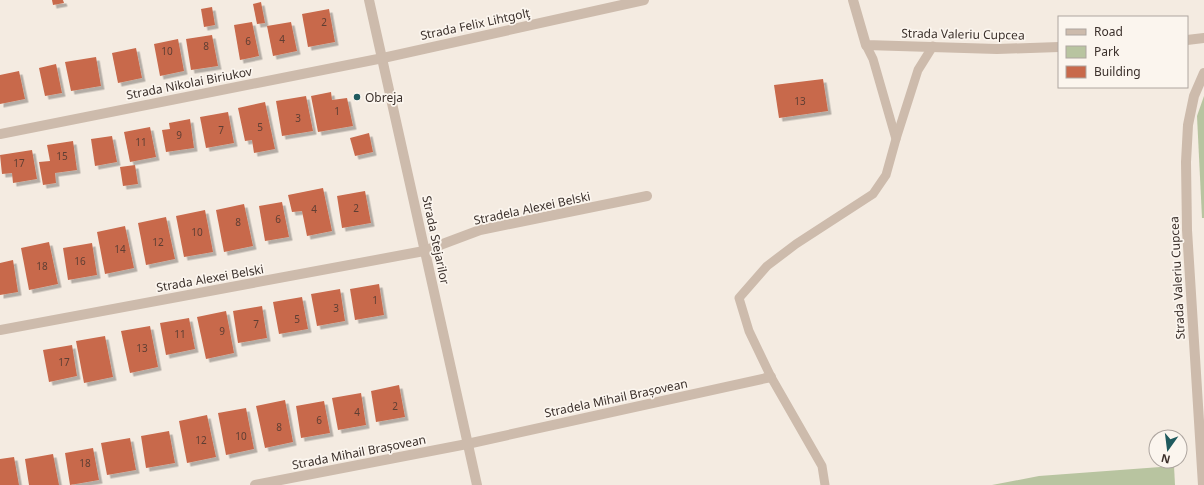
<svg xmlns="http://www.w3.org/2000/svg" width="1204" height="485" viewBox="0 0 1204 485" font-family="'Noto Sans',sans-serif">
<style>
.green{fill:#b8c4a0}
.building{fill:#c8694b;filter:url(#shadow)}
.lines{fill:none;stroke-linecap:round;stroke-linejoin:round}
.lane{stroke:#cdbbac;stroke-width:9}
.street{stroke:#cdbbac;stroke-width:10}
.poi-dot{fill:#1f5a5e;stroke:#fbf5ee;stroke-width:1.5}
.labels{text-anchor:middle;dominant-baseline:central;stroke-width:3.5;stroke-linejoin:round;paint-order:stroke}
.number-label{font-size:10px;fill:#5e3e33}
.street-label{font-size:12px;fill:#3b302b;stroke:#fbf5ee}
.poi-label{font-size:12px;fill:#3b302b;stroke:#fbf5ee;text-anchor:start}
</style>
<defs>
<filter id="shadow"><feDropShadow dx="3.5" dy="3.5" stdDeviation="0" flood-color="#0004"/></filter>
</defs>
<rect width="100%" height="100%" fill="#f4ebe1"/>
<g class="green">
<path d="M1204,96V218H1202L1197,116Z"/>
<path d="M1174,466L1175,485H992L1039,476Z"/>
</g>
<g class="building">
<path d="M52,0H63L64,3L53,5Z"/>
<path d="M261,2L265,23L257,24L253,4Z"/>
<path d="M212,7L215,25L204,27L201,9Z"/>
<path d="M329,9L335,42L308,47L302,14Z"/>
<path d="M252,22L259,56L240,60L234,25Z"/>
<path d="M291,22L297,51L273,56L267,26Z"/>
<path d="M212,35L218,66L191,70L186,39Z"/>
<path d="M178,39L184,71L160,76L154,44Z"/>
<path d="M136,48L142,78L118,83L112,53Z"/>
<path d="M96,57L101,86L71,91L65,62Z"/>
<path d="M56,64L62,93L45,96L39,68Z"/>
<path d="M19,71L25,99L0,104V75Z"/>
<path d="M823,79L828,111L779,118L774,85Z"/>
<path d="M331,92L332,100L347,98L353,126L318,132L311,96Z"/>
<path d="M306,96L313,131L282,136L276,101Z"/>
<path d="M265,102L275,149L254,153L252,140L245,141L238,108Z"/>
<path d="M228,112L234,143L206,148L200,117Z"/>
<path d="M190,119L194,148L166,152L162,130L170,129L169,123Z"/>
<path d="M150,127L156,157L130,162L124,132Z"/>
<path d="M369,133L373,152L355,156L350,138Z"/>
<path d="M112,136L117,162L95,166L91,139Z"/>
<path d="M73,141L77,170L55,173L56,183L43,185L39,162L50,161L47,145Z"/>
<path d="M32,150L37,179L13,183L12,173L2,174L0,155Z"/>
<path d="M135,165L138,184L123,186L120,167Z"/>
<path d="M323,188L332,231L307,236L302,211L292,212L288,195Z"/>
<path d="M365,191L371,223L342,228L337,196Z"/>
<path d="M282,202L289,237L265,241L259,206Z"/>
<path d="M244,204L253,246L224,252L216,210Z"/>
<path d="M205,210L213,252L184,257L176,216Z"/>
<path d="M166,217L175,259L146,265L138,223Z"/>
<path d="M125,226L134,268L105,274L97,232Z"/>
<path d="M49,242L58,284L29,290L21,248Z"/>
<path d="M92,243L97,275L68,280L63,248Z"/>
<path d="M13,260L18,292L0,295V263Z"/>
<path d="M379,284L384,315L355,320L350,289Z"/>
<path d="M340,289L345,321L317,326L311,294Z"/>
<path d="M302,297L308,329L279,334L273,302Z"/>
<path d="M262,306L267,338L238,343L233,311Z"/>
<path d="M226,311L234,353L206,359L197,317Z"/>
<path d="M189,318L195,349L166,355L160,323Z"/>
<path d="M150,326L158,367L130,373L121,331Z"/>
<path d="M105,336L113,377L84,383L76,341Z"/>
<path d="M72,345L77,376L49,382L43,350Z"/>
<path d="M399,385L405,417L376,422L371,391Z"/>
<path d="M361,393L366,425L338,430L332,398Z"/>
<path d="M285,400L293,442L265,448L256,406Z"/>
<path d="M324,401L330,433L301,438L296,406Z"/>
<path d="M246,408L254,449L226,455L218,413Z"/>
<path d="M207,415L216,457L187,463L179,421Z"/>
<path d="M169,431L175,463L146,468L141,436Z"/>
<path d="M130,438L136,470L107,475L101,443Z"/>
<path d="M93,448L99,480L70,485L65,453Z"/>
<path d="M53,454L59,485H29L25,459Z"/>
<path d="M14,457L19,485H0V459Z"/>
</g>
<g class="lines">
<g class="lane">
<path d="M866,45L873,59L896,139"/>
<path d="M825,485L822,466L771,377L749,331L739,298L767,266L796,244L873,194L886,175L896,139L918,70L933,46"/>
</g>
<g class="street">
<path d="M369,0L477,485"/>
<path d="M853,0L866,45L997,49L1059,47"/>
<path d="M1187,40L1204,38"/>
<path d="M0,134L383,58L644,0"/>
<path d="M0,330L424,251L480,230L647,196"/>
<path d="M255,485L467,444L771,377"/>
<path d="M1203,485L1187,230L1186,162L1188,125L1194,96L1204,73"/>
</g>
</g>
<circle class="poi-dot" cx="357" cy="97" r="4"/>
<g class="labels">
<g class="number-label">
<text x="324" y="22">2</text>
<text x="282" y="39">4</text>
<text x="248" y="41">6</text>
<text x="206" y="46">8</text>
<text x="167" y="51">10</text>
<text x="800" y="101">13</text>
<text x="337" y="111">1</text>
<text x="298" y="118">3</text>
<text x="260" y="127">5</text>
<text x="221" y="130">7</text>
<text x="179" y="135">9</text>
<text x="141" y="142">11</text>
<text x="62" y="156">15</text>
<text x="19" y="163">17</text>
<text x="356" y="208">2</text>
<text x="314" y="209">4</text>
<text x="278" y="219">6</text>
<text x="238" y="222">8</text>
<text x="197" y="232">10</text>
<text x="158" y="242">12</text>
<text x="120" y="249">14</text>
<text x="80" y="261">16</text>
<text x="42" y="266">18</text>
<text x="375" y="300">1</text>
<text x="336" y="308">3</text>
<text x="297" y="319">5</text>
<text x="256" y="324">7</text>
<text x="222" y="331">9</text>
<text x="180" y="334">11</text>
<text x="142" y="348">13</text>
<text x="64" y="362">17</text>
<text x="395" y="406">2</text>
<text x="357" y="412">4</text>
<text x="319" y="420">6</text>
<text x="279" y="427">8</text>
<text x="241" y="436">10</text>
<text x="201" y="440">12</text>
<text x="85" y="463">18</text>
</g>
<g class="street-label">
<text transform="translate(475 24) rotate(-12)">Strada Felix Lihtgolţ</text>
<text transform="translate(963 34) rotate(1)">Strada Valeriu Cupcea</text>
<text transform="translate(189 83) rotate(-11)">Strada Nikolai Biriukov</text>
<text transform="translate(532 208) rotate(-12)">Stradela Alexei Belski</text>
<text transform="translate(436 240) rotate(78)">Strada Stejarilor</text>
<text transform="translate(210 278) rotate(-10)">Strada Alexei Belski</text>
<text transform="translate(1177 278) rotate(-93)">Strada Valeriu Cupcea</text>
<text transform="translate(616 398) rotate(-12)">Stradela Mihail Brașovean</text>
<text transform="translate(359 452) rotate(-11)">Strada Mihail Brașovean</text>
</g>
<g class="poi-label">
<text x="365" y="97">Obreja</text>
</g>
</g>
<rect x="1058" y="16" width="130" height="72" fill="#fbf5ee" stroke="#aea6a0"/>
<rect x="1066" y="29" width="20" height="6" fill="#cdbbac" stroke="#aea6a0"/>
<text x="1094" y="36" font-size="12" fill="#3b302b">Road</text>
<rect x="1066" y="46" width="20" height="12" fill="#b8c4a0" stroke="#aea6a0"/>
<text x="1094" y="56" font-size="12" fill="#3b302b">Park</text>
<rect x="1066" y="66" width="20" height="12" fill="#c8694b" stroke="#aea6a0"/>
<text x="1094" y="76" font-size="12" fill="#3b302b">Building</text>
<g transform="translate(1168 449) rotate(194)"><circle r="19" fill="#fbf5ee" stroke="#aea6a0"/>
<path d="M0-3L7 15L0 10L-7 15Z" fill="#1f5a5e"/>
<text y="-6" font-size="11" font-weight="bold" text-anchor="middle" fill="#3b302b">N</text>
</g>
</svg>
